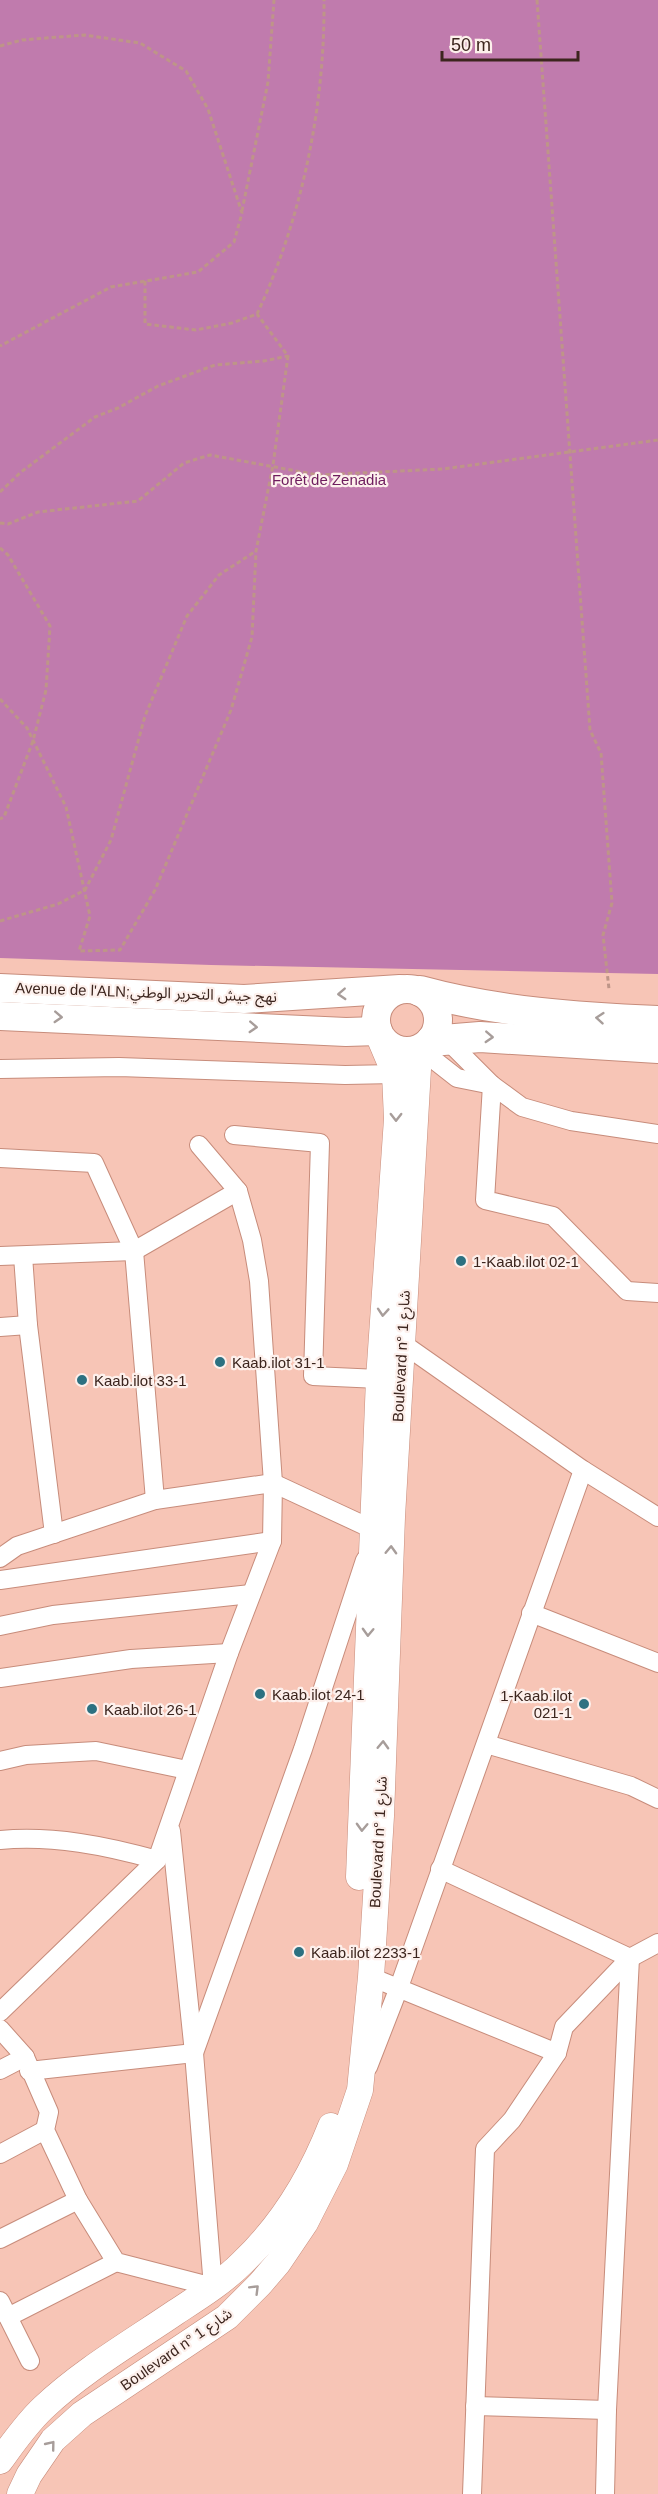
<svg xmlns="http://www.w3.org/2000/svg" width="658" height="2494" viewBox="0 0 658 2494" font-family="Arial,'Noto Sans Arabic',sans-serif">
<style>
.forest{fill:#c07bad}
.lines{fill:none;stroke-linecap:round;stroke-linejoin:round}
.minor-casing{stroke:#c78c7b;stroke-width:20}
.secondary-casing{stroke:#c78c7b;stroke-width:27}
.primary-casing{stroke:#c78c7b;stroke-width:30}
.trunk-casing{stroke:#c78c7b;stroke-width:32}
.path{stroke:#be9588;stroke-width:3;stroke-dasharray:4.5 3;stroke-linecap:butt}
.minor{stroke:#fff;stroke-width:18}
.secondary{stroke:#fff;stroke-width:26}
.primary{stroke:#fff;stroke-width:28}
.trunk{stroke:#fff;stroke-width:30}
.oneway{stroke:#a79d9a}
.poi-dot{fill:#2d7181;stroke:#fdf0ec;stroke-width:2}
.labels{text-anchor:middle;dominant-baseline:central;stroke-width:4.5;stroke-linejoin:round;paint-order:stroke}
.park-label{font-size:15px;fill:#6e1c5e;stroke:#fdf0ec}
.street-label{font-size:15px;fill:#3c251e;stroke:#fdf0ec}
.poi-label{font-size:15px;fill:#3c251e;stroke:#fdf0ec;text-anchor:start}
</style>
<rect width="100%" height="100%" fill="#f7c5b6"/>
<path class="forest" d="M0,0H658V974L211,965L0,958Z"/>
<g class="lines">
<g class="minor-casing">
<g id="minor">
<path d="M444,1037L492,1085L522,1107L571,1121L658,1134"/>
<path d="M420,1049L457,1078L492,1085"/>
<path d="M0,1069L119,1067L345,1075L395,1074"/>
<path d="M492,1085L485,1200L553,1216L627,1291L658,1293"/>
<path d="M234,1135L320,1143L313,1376L379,1379"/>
<path d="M0,1158L94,1163L134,1251L155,1500"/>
<path d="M0,1256L134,1251L238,1191"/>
<path d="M23,1256L28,1325L54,1534"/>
<path d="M0,1327L28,1325"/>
<path d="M402,1343L583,1470L658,1517"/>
<path d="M0,1558L17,1546L155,1500L273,1483L372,1529"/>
<path d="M0,1580L272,1541"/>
<path d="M531,1613L658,1663"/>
<path d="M0,1626L53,1615L251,1594"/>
<path d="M0,1678L131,1659L229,1653"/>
<path d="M486,1744L631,1786L658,1799"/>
<path d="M0,1761L26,1755L96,1751L187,1770"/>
<path d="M0,1840C53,1835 107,1846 157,1860"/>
<path d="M440,1869L630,1958L607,2410L605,2494"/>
<path d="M371,1977L557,2053"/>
<path d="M0,2012L157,1860L229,1653L272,1541L273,1483L259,1281L252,1240L238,1191L199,1145"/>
<path d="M0,2029L25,2057L49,2112L45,2130L78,2200L116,2262L213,2287L194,2053L171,1831"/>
<path d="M368,2067L398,1990L583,1470"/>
<path d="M0,2070L25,2057"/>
<path d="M29,2071L194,2053L303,1749L365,1560"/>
<path d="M0,2154L45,2130"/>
<path d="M0,2239L78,2200"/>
<path d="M0,2301L30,2361"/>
<path d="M8,2317L116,2262"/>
<path d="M475,2406L607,2410"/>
<path d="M472,2494L485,2149L512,2120L557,2053L564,2027L630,1958L658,1943"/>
</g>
</g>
<g class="secondary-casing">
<g id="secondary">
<path d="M359,1877L379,1379L397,1119L395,1074L381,1041"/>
<path d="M0,2461C13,2443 26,2424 43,2408C82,2371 132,2342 176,2312C199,2297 223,2282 242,2263C282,2225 311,2177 331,2126"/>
<path d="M20,2494L29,2475L53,2440L82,2414L227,2317L260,2284L278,2263L305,2223L335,2164L360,2090L371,1977L381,1816L392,1517L418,1069L414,1051"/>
</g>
</g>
<g class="primary-casing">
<g id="primary">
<path d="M0,988L244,999L400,989"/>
<circle cx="407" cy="1020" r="31"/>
<path d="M0,1016L346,1032L378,1031"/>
</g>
</g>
<g class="trunk-casing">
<g id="trunk">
<path d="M420,991C497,1012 578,1018 658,1021"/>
<path d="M431,1041L480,1037L658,1048"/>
</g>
</g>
<g class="path">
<path d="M537,0L590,730L601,753L612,903L603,935L609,989"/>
<path d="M0,46L22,40L84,35L140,43L186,71L208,109L242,213L234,242L198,272L111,287L0,346"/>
<path d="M242,211L268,82L274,0"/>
<path d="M145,281V324L196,330L232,323L257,314C302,218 325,106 324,0"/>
<path d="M0,492L21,472L95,417L118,408L158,386L215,365L264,361L288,356"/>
<path d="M0,523L8,524L38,512L138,501L184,463L210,455L318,475L443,469L658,440"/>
<path d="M0,548L8,555L50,626L46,690L33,741L4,817L0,819"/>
<path d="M0,699L27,728L66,807L90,916L79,951L120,950L155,890L231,710L252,637L256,551L273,465L288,356L257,314"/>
<path d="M0,921L58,904L85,890L111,840L145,716L187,616L219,575L256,551"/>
</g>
<use href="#minor" class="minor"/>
<use href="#secondary" class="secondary"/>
<use href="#primary" class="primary"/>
<use href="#trunk" class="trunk"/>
</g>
<defs><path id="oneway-chevron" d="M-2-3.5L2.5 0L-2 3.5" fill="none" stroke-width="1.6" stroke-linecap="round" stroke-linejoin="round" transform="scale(1.5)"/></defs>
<g class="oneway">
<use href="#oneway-chevron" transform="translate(342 994) rotate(177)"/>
<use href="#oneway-chevron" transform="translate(58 1017) rotate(3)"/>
<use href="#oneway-chevron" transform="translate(600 1018) rotate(-175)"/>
<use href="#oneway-chevron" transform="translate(253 1027) rotate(3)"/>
<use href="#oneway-chevron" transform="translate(489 1037) rotate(3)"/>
<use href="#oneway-chevron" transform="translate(396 1117) rotate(90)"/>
<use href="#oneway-chevron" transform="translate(383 1312) rotate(94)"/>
<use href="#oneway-chevron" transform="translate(391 1550) rotate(-88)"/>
<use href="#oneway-chevron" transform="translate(368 1632) rotate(92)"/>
<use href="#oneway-chevron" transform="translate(383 1745) rotate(-88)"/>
<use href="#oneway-chevron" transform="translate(362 1827) rotate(92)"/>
<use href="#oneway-chevron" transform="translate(255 2289) rotate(-45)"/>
<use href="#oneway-chevron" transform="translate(51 2445) rotate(-51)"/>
</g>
<g class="poi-dot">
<circle cx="461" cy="1261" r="6"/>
<circle cx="220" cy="1362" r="6"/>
<circle cx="82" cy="1380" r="6"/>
<circle cx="260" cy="1694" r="6"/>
<circle cx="584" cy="1704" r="6"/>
<circle cx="92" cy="1709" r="6"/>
<circle cx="299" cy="1952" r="6"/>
</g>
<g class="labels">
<g class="park-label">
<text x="329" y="479">Forêt de Zenadia</text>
</g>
<g class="street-label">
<text transform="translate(146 992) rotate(2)">Avenue de l'ALN;نهج جيش التحرير الوطني</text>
<text transform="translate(401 1356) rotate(-87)">Boulevard n° شارع 1</text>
<text transform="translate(378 1842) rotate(-87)">Boulevard n° شارع 1</text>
<text transform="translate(176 2349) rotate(-35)">Boulevard n° شارع 1</text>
</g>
<g class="poi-label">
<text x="473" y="1261">1-Kaab.ilot 02-1</text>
<text x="232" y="1362">Kaab.ilot 31-1</text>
<text x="94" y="1380">Kaab.ilot 33-1</text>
<text x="272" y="1694">Kaab.ilot 24-1</text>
<text x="572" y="1695" text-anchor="end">1-Kaab.ilot<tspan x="572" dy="17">021-1</tspan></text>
<text x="104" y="1709">Kaab.ilot 26-1</text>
<text x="311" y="1952">Kaab.ilot 2233-1</text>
</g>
</g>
<path d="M442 51v9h136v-9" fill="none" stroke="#3c251e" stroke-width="3"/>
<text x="451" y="51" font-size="18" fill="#3c251e" stroke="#fdf0ec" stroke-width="4.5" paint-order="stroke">50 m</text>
</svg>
